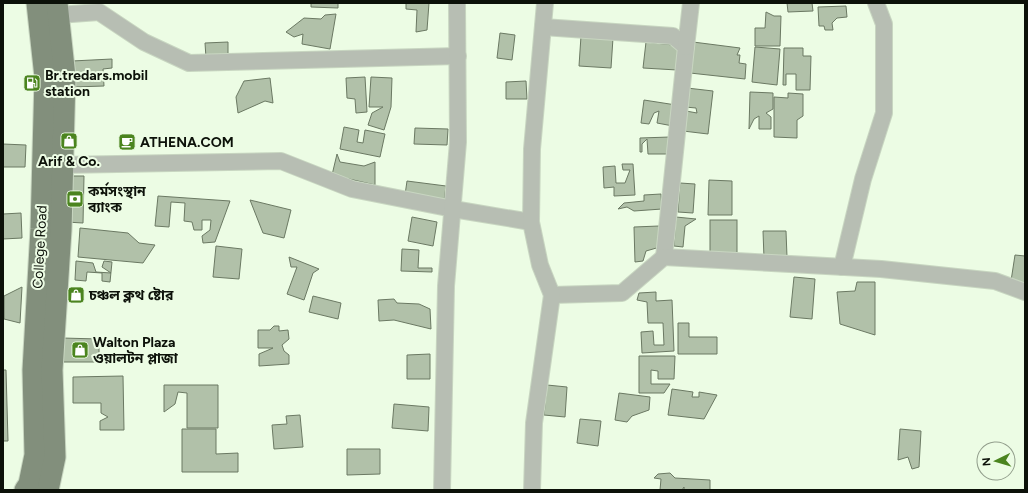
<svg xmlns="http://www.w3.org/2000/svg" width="1028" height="493" viewBox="0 0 1028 493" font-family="Figtree,'Noto Sans Bengali',sans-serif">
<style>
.building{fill:#b1c1a9;stroke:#6b7963}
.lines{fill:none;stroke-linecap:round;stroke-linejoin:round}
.minor-casing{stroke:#c8d6c1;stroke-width:18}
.major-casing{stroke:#c8d6c1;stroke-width:23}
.minor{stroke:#b7beb3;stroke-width:16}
.major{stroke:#828f7c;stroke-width:21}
.labels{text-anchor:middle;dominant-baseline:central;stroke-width:4;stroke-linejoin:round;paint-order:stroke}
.poi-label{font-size:14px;font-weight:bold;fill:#0c1109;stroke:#ecfce4;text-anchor:start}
.street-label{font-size:14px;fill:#0c1109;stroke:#ecfce4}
</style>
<rect width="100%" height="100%" fill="#ecfce4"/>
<g class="building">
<path d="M311,3H338V8L311,7Z"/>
<path d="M406,3H429L427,30L416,32L417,10L406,9Z"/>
<path d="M787,3H812L813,11L788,12Z"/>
<path d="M846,6L847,17L837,18L832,23L833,30H825L824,26H819L818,7Z"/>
<path d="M766,12L774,16H781L780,46H755V28H765Z"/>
<path d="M336,14L330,49L302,44L303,34L294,37L286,32L304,18L321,19L325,15Z"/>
<path d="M500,33L515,35L512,60L497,58Z"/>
<path d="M581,36L613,38L611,68L579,66Z"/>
<path d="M228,42V57L206,58L205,43Z"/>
<path d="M646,42L673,45L677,48L679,53L677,70L643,68Z"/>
<path d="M693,42L740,48L737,55H740L739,63L746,64L745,79L690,73Z"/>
<path d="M755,47L780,49L777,85L752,82Z"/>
<path d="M784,48H803V56H811L810,90H796V74H786V85H783Z"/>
<path d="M112,59V68L103,69L104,86L73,87L72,61Z"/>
<path d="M365,77L367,112L356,113L355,99L347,98L346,78Z"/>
<path d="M371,77L392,78L391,107L384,130L368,125L372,113L383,107H369Z"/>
<path d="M270,78L273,103L265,101L238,113L236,97L244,81Z"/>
<path d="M526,81L527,99H506V82Z"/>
<path d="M687,88L713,91L708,134L683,131L686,111L697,113L696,108L685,107Z"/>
<path d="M750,92L773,93V109L766,113L771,117V129H759V116L754,119L749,129Z"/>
<path d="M788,93L803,94V116L797,120V138L774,137V97L788,98Z"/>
<path d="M644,100L676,105L673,126L657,123L659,111L654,113L649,124L641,123Z"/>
<path d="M344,127L359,130L357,142L363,143L365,130L385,134L380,157L340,149Z"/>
<path d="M415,128L448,129L447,145L414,144Z"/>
<path d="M670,137V154H648L647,139L642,144V152H640V138Z"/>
<path d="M3,144L26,145L25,167H3Z"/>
<path d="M337,154L340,162L364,166L375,162V185L332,175Z"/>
<path d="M622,164H633L635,195L614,196V187L604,188L603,167L615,166L616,183H625L630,170H623Z"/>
<path d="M66,176H84L83,223L66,222Z"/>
<path d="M709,180L732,181V215H708Z"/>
<path d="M407,181L446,186L444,201L405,195Z"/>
<path d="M680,183L695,184L693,213L678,212Z"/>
<path d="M661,194L662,209L634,211L627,207L618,209L624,203L644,201V195Z"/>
<path d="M158,196L230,201L215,242L203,243L202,236L210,230L211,220H202V230H194L192,222L184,221L185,203L171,202L169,227L155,226Z"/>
<path d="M250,200L291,210L284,238L263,233Z"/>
<path d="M21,213L22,238L3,239V214Z"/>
<path d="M412,217L437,222L433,246L408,241Z"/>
<path d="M676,217L696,219L685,226L683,247L674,246Z"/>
<rect x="710" y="220" width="27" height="35"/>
<path d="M659,226L660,247L646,251L643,261L635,262L634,227Z"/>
<path d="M80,228L128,233L139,243L155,245L143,263L78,257Z"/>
<path d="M763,231H786L787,257L764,258Z"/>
<path d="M216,246L242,249L239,279L213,277Z"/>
<path d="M402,249L419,250L418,268H432V272L401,271Z"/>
<path d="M1015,255L1025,256V283L1011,281Z"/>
<path d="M289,257L319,269L313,273L304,300L287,294L297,267H291Z"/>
<path d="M76,261L93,263L96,272L111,273L102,267L104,261L112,262L110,282L102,281V273L87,272L86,281L75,280Z"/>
<path d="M794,277L815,279L812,319L790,317Z"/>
<path d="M857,282H875V335L840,324L837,292L855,291Z"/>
<path d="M22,287L20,323L4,319V296Z"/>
<path d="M656,292V301L672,300L674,351L642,353L641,332L653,331L654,345H664L663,323H648L647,302L637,300L639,293Z"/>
<path d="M313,296L341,303L338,319L309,312Z"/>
<path d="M394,299L397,303L419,304L430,309L431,329L394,320L379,321L378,300Z"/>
<path d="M678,323H689V337H717V354H678Z"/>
<path d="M274,326H279V331L288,330L289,339L282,345L284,351L289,355V364L259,366V354L273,348H258V330H270Z"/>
<path d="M62,338L99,339V362H62Z"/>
<path d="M430,354V379H407V355Z"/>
<path d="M639,356H675L674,379H658V371L651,370V384H670L664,393H639Z"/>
<path d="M3,370H6L8,441H3Z"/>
<path d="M123,376L124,430H100V421L108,417L101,413V403H73V377Z"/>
<path d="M164,385H218V428H187V393L178,392L175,404L164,412Z"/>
<path d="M547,385L567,387L565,417L544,415Z"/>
<path d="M672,389L693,392L692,397H699V392L717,395L704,419L668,415Z"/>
<path d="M619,393L650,397L649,410L632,416L627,422L615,420Z"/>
<path d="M394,404L429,407L428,431L392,428Z"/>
<path d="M300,415L303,447L274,449L272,425L287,424L286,416Z"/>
<path d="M580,419L601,421L598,446L577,443Z"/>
<path d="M182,429H216V454L238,453V472H182Z"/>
<path d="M900,429L921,431L919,467L912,469L908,457L898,460Z"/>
<path d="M347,449H380V474L347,475Z"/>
<path d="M670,473L675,478L710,480V490H684V487L682,490H660L661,479L654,478L658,474Z"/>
</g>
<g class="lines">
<g class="minor-casing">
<g id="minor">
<path d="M58,15L99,12L144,42L189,63L458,56"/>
<path d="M543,27L673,36L686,47L664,257"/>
<path d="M686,47L691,3"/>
<path d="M62,165L281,161L352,189L453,209L531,222"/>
<path d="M842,267L863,179L884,113V24L876,3"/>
<path d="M552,295L622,293L664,257L881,269L995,281L1025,292"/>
<path d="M442,490L446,286L458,142L457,3"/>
<path d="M532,490L534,423L552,295L540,265L531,222L532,149L545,3"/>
</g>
</g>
<g class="major-casing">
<g id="major">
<path d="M25,490L29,484L35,455L33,370L41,229L45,77L37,3"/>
<path d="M48,490L55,457L52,370L61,230L65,77L57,3"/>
</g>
</g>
<use href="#minor" class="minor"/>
<use href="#major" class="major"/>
</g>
<defs>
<g id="fuel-square" transform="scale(0.9)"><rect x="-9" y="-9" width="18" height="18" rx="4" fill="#4b841f" stroke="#ecfce4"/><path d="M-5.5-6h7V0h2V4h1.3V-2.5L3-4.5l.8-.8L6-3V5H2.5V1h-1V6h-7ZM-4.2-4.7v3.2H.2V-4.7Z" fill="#fff"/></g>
<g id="shop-square" transform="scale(0.9)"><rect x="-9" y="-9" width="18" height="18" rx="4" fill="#4b841f" stroke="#ecfce4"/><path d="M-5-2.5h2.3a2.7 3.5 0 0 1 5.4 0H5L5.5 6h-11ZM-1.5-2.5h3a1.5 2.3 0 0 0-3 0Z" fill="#fff"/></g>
<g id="cafe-square" transform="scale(0.9)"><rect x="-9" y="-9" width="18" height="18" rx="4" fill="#4b841f" stroke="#ecfce4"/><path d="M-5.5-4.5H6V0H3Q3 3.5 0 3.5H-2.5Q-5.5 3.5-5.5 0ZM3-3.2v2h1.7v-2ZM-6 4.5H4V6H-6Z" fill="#fff"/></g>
<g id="bank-square" transform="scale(0.9)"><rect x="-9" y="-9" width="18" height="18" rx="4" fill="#4b841f" stroke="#ecfce4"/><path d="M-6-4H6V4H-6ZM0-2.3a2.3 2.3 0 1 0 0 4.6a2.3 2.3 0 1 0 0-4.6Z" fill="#fff"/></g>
</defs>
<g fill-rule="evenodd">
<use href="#fuel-square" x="32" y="83"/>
<use href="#shop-square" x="69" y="141"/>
<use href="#cafe-square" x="127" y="142"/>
<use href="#bank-square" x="75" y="199"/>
<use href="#shop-square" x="76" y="295"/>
<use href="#shop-square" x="80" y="350"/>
</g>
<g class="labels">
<g class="poi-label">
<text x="45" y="75">Br.tredars.mobil<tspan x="45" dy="16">station</tspan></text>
<text x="140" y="142">ATHENA.COM</text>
<text x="69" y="161" text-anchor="middle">Arif &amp; Co.</text>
<text x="88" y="191">কর্মসংস্থান<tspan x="88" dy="16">ব্যাংক</tspan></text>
<text x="89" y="295">চঞ্চল ক্লথ ষ্টোর</text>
<text x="93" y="342">Walton Plaza<tspan x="93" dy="16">ওয়ালটন প্লাজা</tspan></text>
</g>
<g class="street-label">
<text transform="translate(40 247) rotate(-87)">College Road</text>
</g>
</g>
<rect width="1028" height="493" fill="none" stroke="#0c1109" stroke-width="8"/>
<g transform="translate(996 461) rotate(265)"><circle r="19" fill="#ecfce4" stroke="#929e8c"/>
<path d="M0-3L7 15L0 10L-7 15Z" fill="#4b841f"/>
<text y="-6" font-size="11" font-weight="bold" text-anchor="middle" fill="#0c1109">N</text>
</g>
</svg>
